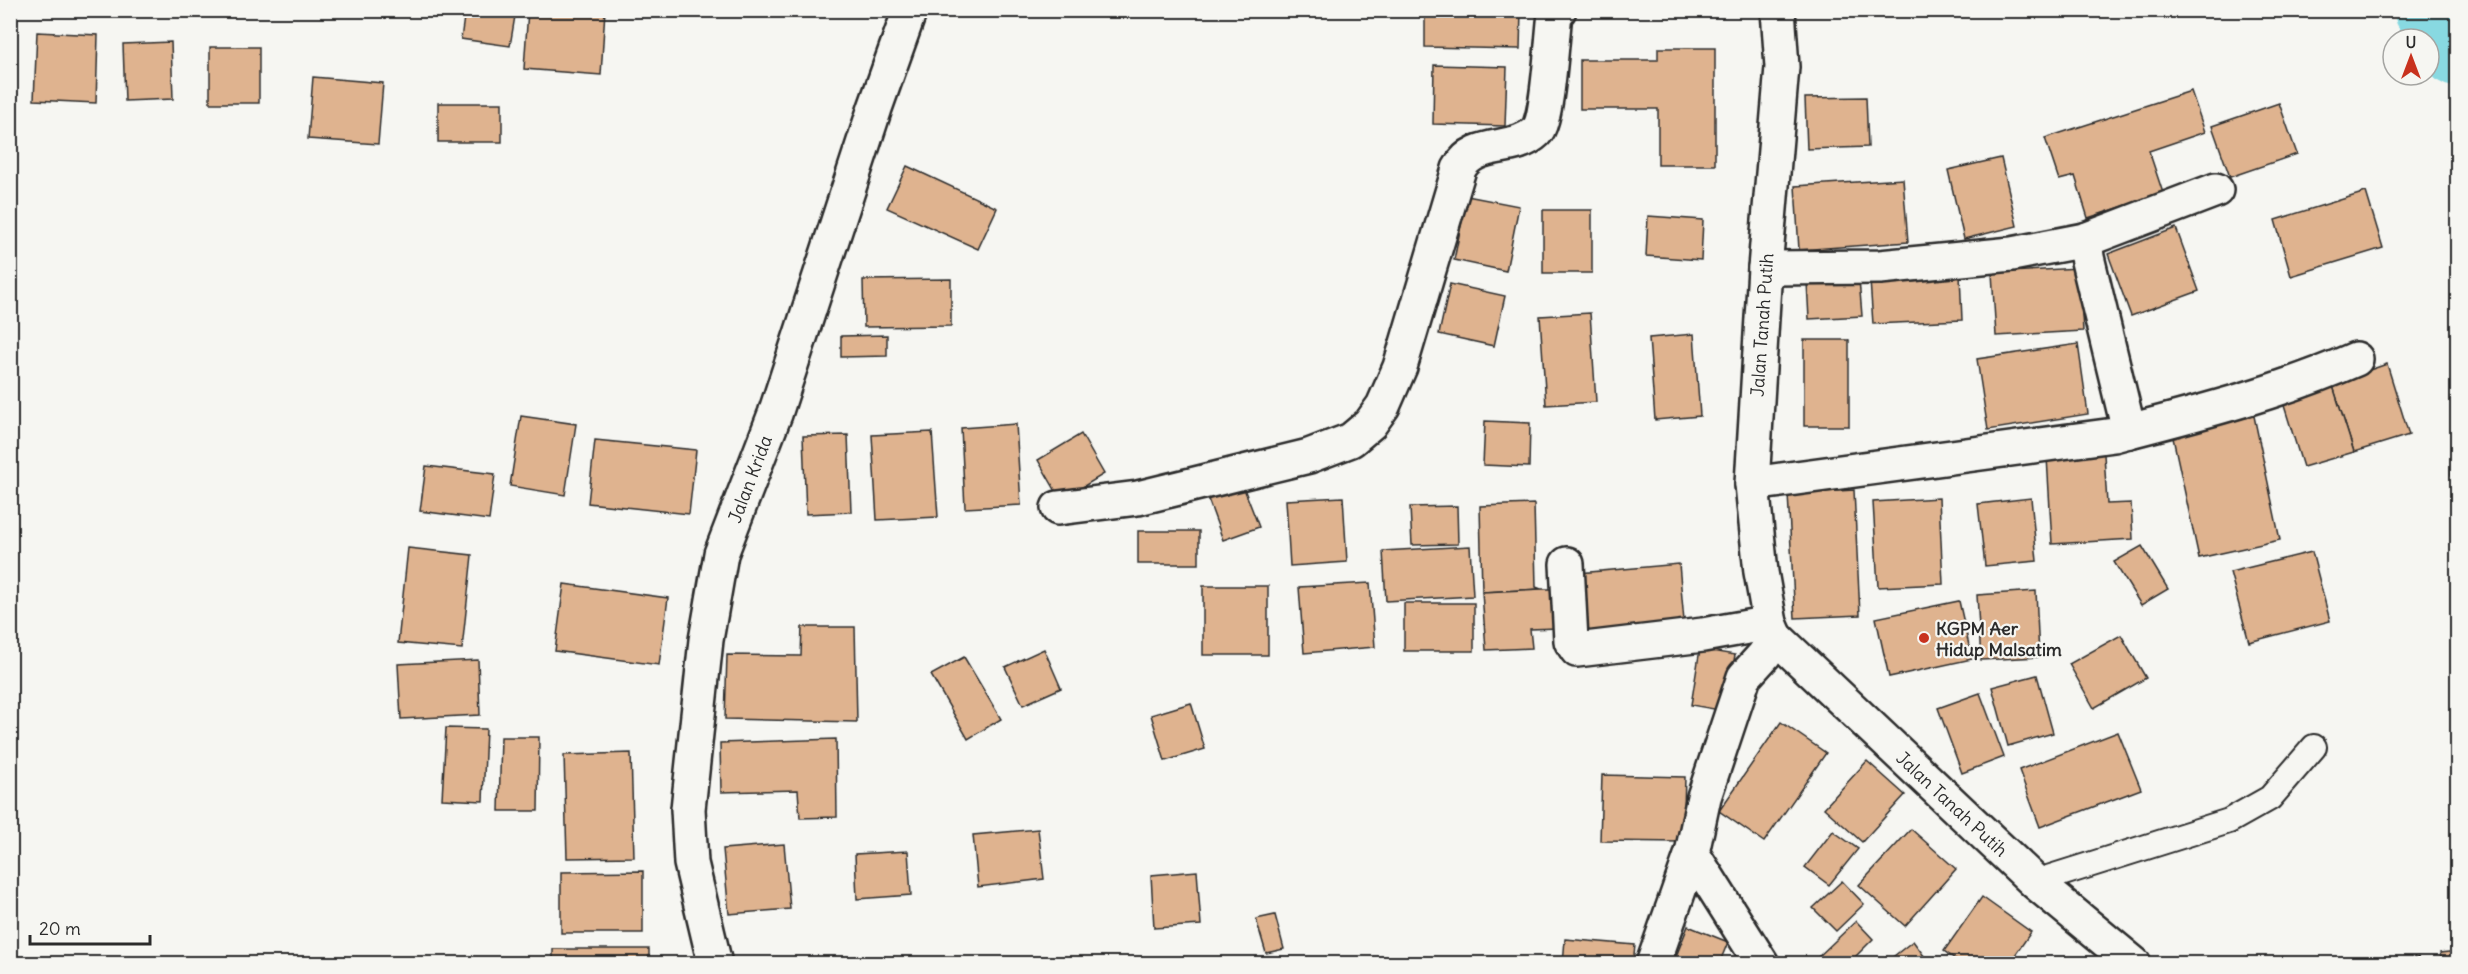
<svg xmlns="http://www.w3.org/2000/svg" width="2468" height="974" viewBox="0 0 2468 974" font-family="Delius,sans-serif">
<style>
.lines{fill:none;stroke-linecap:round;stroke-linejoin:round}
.river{stroke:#88d9e1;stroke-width:72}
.building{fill:#dfb38f;stroke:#2b2b2b;stroke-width:1.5}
.service-casing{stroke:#2b2b2b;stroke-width:28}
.minor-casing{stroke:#2b2b2b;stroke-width:38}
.tertiary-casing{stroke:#2b2b2b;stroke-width:38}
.service{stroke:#f6f6f2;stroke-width:24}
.minor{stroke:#f6f6f2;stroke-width:33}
.tertiary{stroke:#f6f6f2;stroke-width:33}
.poi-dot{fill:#c8321e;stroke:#f6f6f2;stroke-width:2}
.labels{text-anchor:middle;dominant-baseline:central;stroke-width:4.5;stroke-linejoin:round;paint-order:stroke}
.street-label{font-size:18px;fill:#2b2b2b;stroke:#f6f6f2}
.poi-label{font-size:18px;font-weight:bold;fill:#2b2b2b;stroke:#f6f6f2;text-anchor:start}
</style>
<rect width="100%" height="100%" fill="#f6f6f2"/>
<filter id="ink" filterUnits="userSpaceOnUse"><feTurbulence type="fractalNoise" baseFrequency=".0167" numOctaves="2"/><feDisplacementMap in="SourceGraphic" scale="12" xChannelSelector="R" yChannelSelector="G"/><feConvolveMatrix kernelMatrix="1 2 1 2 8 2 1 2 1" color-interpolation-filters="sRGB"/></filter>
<g filter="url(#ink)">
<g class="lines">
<path class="river" d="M2430,10L2458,51"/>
</g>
<g class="building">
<path d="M465,10H516L510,46L461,39Z"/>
<path d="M528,10H605L601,75L524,69Z"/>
<path d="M1425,10H1521L1520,49L1425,47Z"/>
<path d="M37,32L98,35L96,103L34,100Z"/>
<path d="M171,42L173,99L125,101L123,44Z"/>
<rect x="210" y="47" width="49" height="56"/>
<path d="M1658,48H1715V165H1658V109H1580V60H1658Z"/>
<path d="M1434,65L1507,67L1505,126L1433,124Z"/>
<path d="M313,77L383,83L378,144L308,139Z"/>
<path d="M2191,91L2205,132L2149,151L2163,193L2088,218L2075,176L2059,180L2045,138Z"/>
<path d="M1866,97L1868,147L1807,149L1805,98Z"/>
<rect x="438" y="103" width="64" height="39"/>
<path d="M2279,103L2297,154L2230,177L2212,126Z"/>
<path d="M2001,158L2017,226L1964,239L1948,170Z"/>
<path d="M907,166L997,208L978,249L887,208Z"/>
<path d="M1903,179L1908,242L1799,250L1795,186Z"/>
<path d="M2366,192L2383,248L2291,276L2275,220Z"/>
<path d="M1467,196L1519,206L1506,271L1454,260Z"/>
<rect x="1543" y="210" width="49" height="63"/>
<path d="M1648,216L1703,220L1701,260L1646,256Z"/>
<path d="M2176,228L2199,291L2131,316L2108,254Z"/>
<path d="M2079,268L2083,331L1996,336L1992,273Z"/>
<path d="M1960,275L1962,320L1873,324L1870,280Z"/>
<path d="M951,279V326L864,327L863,280Z"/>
<path d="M1859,279L1862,316L1809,319L1807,282Z"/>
<path d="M1450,284L1505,296L1494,346L1439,334Z"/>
<path d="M1590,313L1596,402L1546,405L1540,316Z"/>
<path d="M1694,334L1700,416L1655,420L1649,338Z"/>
<path d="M887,335V356L841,357V336Z"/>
<rect x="1804" y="340" width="45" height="86"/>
<path d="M2078,344L2088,414L1988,430L1977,359Z"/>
<path d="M2387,364L2409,435L2354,452L2332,383Z"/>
<path d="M2332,383L2354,452L2303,467L2282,399Z"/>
<path d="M521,416L576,424L565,495L510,486Z"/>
<path d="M2254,416L2280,540L2199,558L2172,433Z"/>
<path d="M1485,421L1530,423L1529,467L1483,465Z"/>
<path d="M1016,424L1021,505L965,508L961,428Z"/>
<path d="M932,432L938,517L877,520L872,435Z"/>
<path d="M1081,434L1104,474L1061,500L1038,460Z"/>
<path d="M2454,434H2458V475H2451Z"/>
<path d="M848,435L851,512L806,514L803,436Z"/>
<path d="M595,440L696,450L689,514L588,503Z"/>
<path d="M2104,454L2107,504L2131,503L2133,539L2052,544L2047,457Z"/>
<path d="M426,466L495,474L489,520L420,511Z"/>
<path d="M1243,486L1259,527L1223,540L1208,499Z"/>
<path d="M1854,490L1860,615L1795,618L1788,494Z"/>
<path d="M1343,497L1347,562L1290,566L1286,500Z"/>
<path d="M1939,498L1943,584L1878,587L1873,502Z"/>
<path d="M2031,498L2037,561L1985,566L1978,504Z"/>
<path d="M1534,504L1536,587L1541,589L1482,592L1480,506Z"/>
<path d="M1457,506L1458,544L1412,545L1410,507Z"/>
<rect x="1138" y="531" width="61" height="33"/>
<path d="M1470,546L1473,596L1386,601L1383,551Z"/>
<path d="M2142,546L2168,589L2141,605L2114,562Z"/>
<path d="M408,548L472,555L462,649L398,643Z"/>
<path d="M2312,552L2330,621L2249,642L2230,572Z"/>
<path d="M1679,564L1685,633L1585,641L1579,573Z"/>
<path d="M1370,583L1375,647L1304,653L1299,587Z"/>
<path d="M564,584L668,598L659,665L555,651Z"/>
<rect x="1203" y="586" width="65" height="69"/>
<path d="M1541,589H1556L1558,628L1530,629L1532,648L1486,650L1482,592Z"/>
<path d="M2036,591L2039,657L1981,660L1977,595Z"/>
<path d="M1959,601L1972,659L1889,677L1876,618Z"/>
<rect x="1404" y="603" width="70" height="48"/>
<path d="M802,627H855L857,722L725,719L727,655L801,656Z"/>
<path d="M2121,635L2146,678L2094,708L2069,664Z"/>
<path d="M1044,649L1061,688L1023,705L1005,667Z"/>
<path d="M1700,649L1735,655L1725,711L1691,705Z"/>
<path d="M964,657L1001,719L968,739L931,675Z"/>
<path d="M478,660L480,715L401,719L398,664Z"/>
<path d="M2037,675L2053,733L2008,746L1992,687Z"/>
<path d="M1980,693L2004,757L1962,773L1938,708Z"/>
<path d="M1191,703L1205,749L1165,761L1151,715Z"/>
<path d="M1781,722L1826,753L1764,842L1719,811Z"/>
<path d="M446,728L486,729L483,801L442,799Z"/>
<path d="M2118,732L2141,789L2040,827L2019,770Z"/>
<path d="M501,737H539L538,811H499Z"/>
<path d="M836,739L837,817L800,818L798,790L721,792L720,743Z"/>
<path d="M631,753L634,857L567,858L564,755Z"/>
<path d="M1867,761L1905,795L1862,842L1824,808Z"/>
<path d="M1602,775L1685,777L1683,842L1600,841Z"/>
<path d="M1038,829L1044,879L978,887L973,835Z"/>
<path d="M1911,829L1956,869L1905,926L1859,885Z"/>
<path d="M1833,831L1858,849L1829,885L1805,867Z"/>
<path d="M784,844L790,909L729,914L723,849Z"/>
<path d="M908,851L911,895L857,899L855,854Z"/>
<path d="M643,871V933H561V872Z"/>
<path d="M1197,871L1201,925L1154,928L1151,875Z"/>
<path d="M1842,881L1864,904L1836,931L1813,908Z"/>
<path d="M1982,897L2031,932L2009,964H1962L1944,951Z"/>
<path d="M1275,915L1284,949L1266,953L1256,919Z"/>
<path d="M1856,921L1873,939L1848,964H1820L1816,959Z"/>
<path d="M1688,926L1728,942L1719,964H1673Z"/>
<path d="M1565,939L1635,945L1633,964H1563Z"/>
<path d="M1913,941L1930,964H1884Z"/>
<rect x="553" y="949" width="96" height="15"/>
<path d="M2458,951V964H2442L2440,953Z"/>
<path d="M2418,957L2420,964H2392Z"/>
</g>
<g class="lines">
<g class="service-casing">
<path id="service" d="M2035,882L2229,821L2270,798L2314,747"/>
</g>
<g class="minor-casing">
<g id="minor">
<path d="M2085,240L2216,190"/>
<path d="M2129,431C2207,411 2282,391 2356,359"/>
<path d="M1752,484L2114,435L2129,431L2087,257L2085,240L2012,254L1880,267L1765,268"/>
<path d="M1058,508L1138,498L1309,456L1351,440L1370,424L1383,406L1400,367L1459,169C1474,139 1514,153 1536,132C1548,121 1552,35 1555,14L1559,10"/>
<path d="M1567,564L1571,641L1577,650L1703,635L1770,623"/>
<path d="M1776,637L2035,882L2134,964"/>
<path d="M1653,964L1692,853"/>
<path d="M1762,964L1692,853L1704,797L1744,677L1764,655L1776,637L1770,623L1761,572L1752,484L1765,268L1782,67L1778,10"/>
</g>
</g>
<g class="tertiary-casing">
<path id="tertiary" d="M715,964L691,863L688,809L706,640L721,554L775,414L875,108L910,10"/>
</g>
<use href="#service" class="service"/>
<use href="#minor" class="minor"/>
<use href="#tertiary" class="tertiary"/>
</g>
</g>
<circle class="poi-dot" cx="1924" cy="638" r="6"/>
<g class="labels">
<g class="street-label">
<text transform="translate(1762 325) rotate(-86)">Jalan Tanah Putih</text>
<text transform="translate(750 479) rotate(-69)">Jalan Krida</text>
<text transform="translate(1952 804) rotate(43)">Jalan Tanah Putih</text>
</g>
<g class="poi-label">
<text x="1936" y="628">KGPM Aer<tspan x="1936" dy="21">Hidup Malsatim</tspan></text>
</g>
</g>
<rect width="2468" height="974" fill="none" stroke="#f6f6f2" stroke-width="36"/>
<rect x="18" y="18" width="2432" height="938" fill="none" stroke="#2b2b2b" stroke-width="2" filter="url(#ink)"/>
<g transform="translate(2411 57)"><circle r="28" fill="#f6f6f2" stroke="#a5a5a2" stroke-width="1.5"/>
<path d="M0-4.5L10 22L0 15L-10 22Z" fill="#c8321e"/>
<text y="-9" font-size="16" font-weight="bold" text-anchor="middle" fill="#2b2b2b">U</text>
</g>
<path d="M30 935v9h120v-9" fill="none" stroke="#2b2b2b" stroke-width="3"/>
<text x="39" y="935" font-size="18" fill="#2b2b2b" stroke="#f6f6f2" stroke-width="4.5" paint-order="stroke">20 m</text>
</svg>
